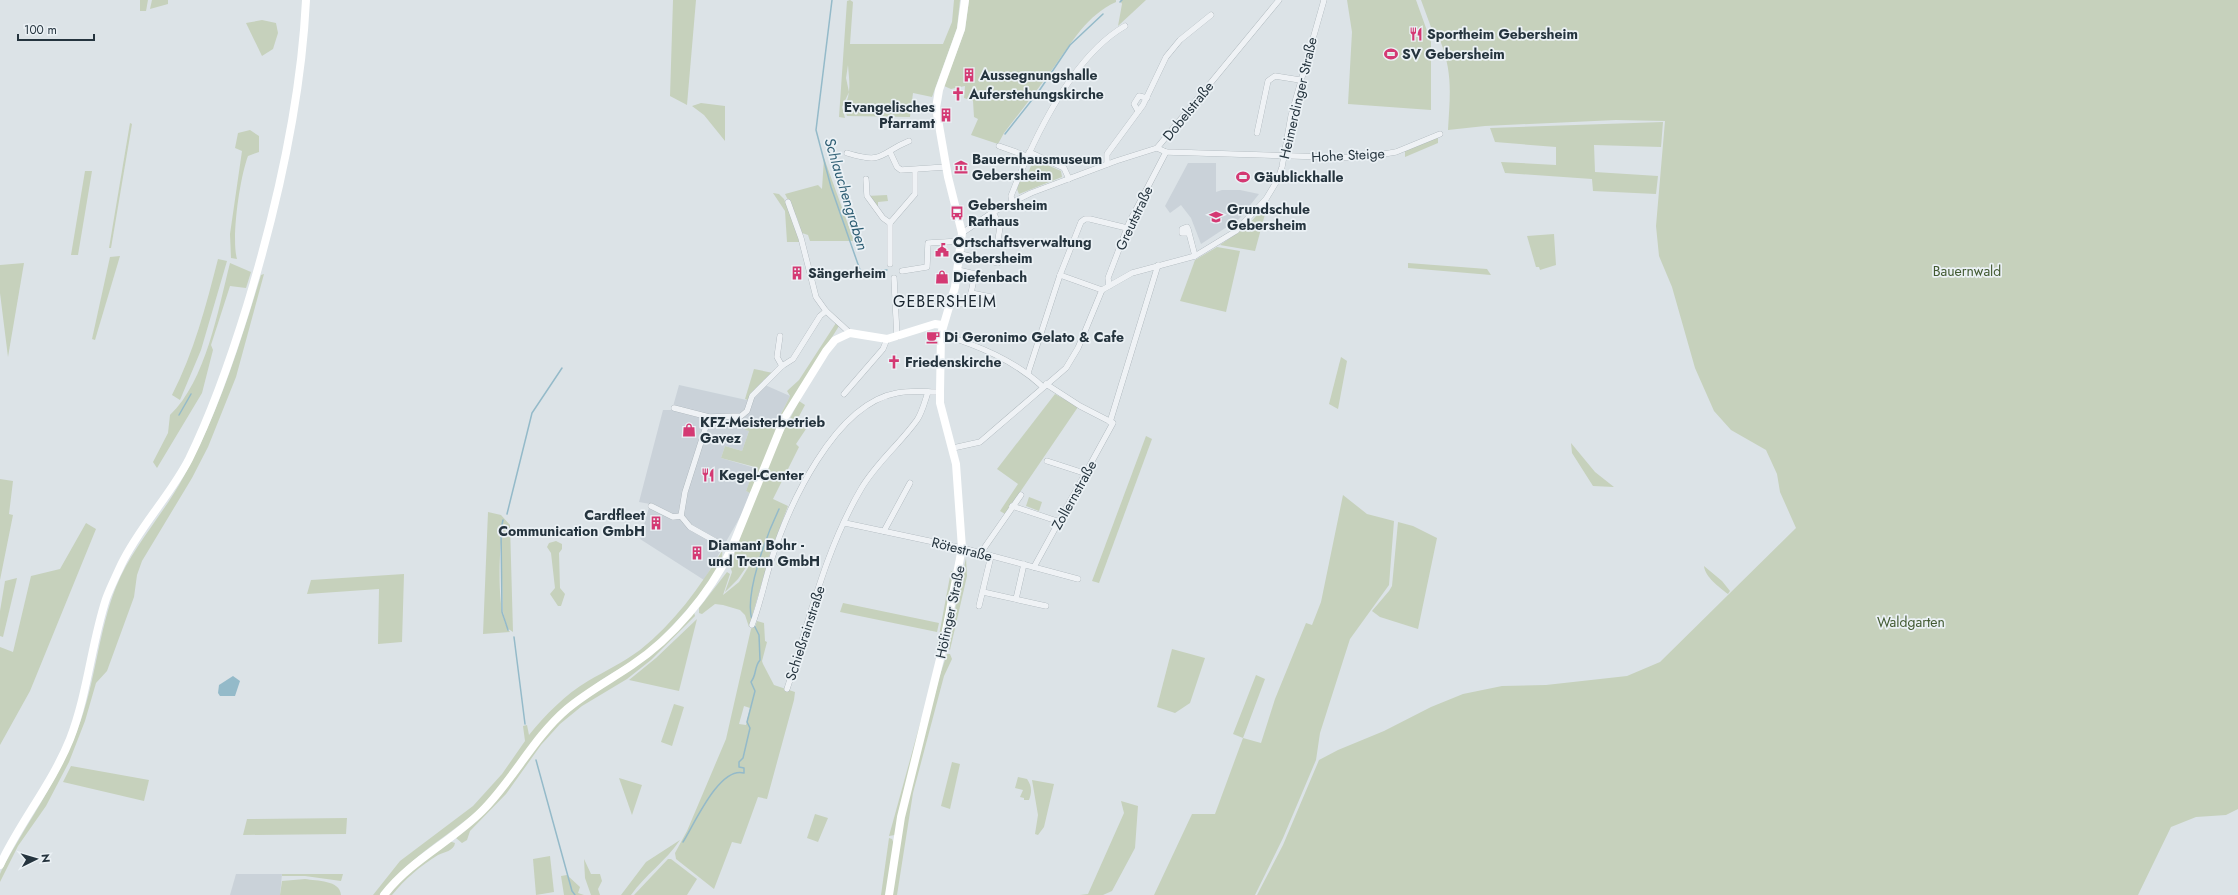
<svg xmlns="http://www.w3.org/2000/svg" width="2238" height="895" viewBox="0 0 2238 895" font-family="Jost,sans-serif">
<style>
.built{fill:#cad2d9}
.green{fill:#c6d1bc;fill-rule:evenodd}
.water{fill:#94bac9}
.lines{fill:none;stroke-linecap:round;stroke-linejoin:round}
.stream{stroke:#94bac9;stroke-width:1.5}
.street-casing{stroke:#a1abb1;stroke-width:6}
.street{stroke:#eff2f5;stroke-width:5.5}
.secondary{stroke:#fff;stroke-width:8}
.labels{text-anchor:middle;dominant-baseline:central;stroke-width:3.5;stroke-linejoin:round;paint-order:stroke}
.poi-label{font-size:14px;font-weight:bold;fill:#25343e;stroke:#ebf1f5;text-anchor:start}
.street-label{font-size:14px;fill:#25343e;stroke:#ebf1f5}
.park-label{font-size:14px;fill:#425a32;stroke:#ebf1f5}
.water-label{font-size:15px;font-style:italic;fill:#2d5d73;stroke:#ebf1f5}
.quarter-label{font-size:16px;letter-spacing:1px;fill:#18242e;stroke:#ebf1f5}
</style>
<rect width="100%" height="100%" fill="#dce3e7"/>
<g class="built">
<path d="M1188,163H1216V192L1222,190H1240L1259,194L1239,219L1201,244L1191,218L1181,205L1170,213L1165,206Z"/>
<path d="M679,385L751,401L765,385L790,396L775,426L748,419L745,430L749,431L742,451L725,446L721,458L755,468L746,491L750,493L743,512L704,580L640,539L650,504L639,502L663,410H672Z"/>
<path d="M236,874H282L280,895H230Z"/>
</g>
<g class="green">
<path d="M140,0H148L146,11H140Z"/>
<path d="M152,0H168V4L150,9Z"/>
<path d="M673,0H696L687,105L670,96Z"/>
<path d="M850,0L853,2L850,44H943L952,22L954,0H960L957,28L932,97L913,93L910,117L847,116L844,107C852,93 849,80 848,65L846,78L849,92L842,107L845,118L839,117L847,1Z"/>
<path d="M969,0H1116V2C1087,15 1072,42 1054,67C1038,89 1021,111 1004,133L998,144L971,135L978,119L974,117L973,101L964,98L965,86L951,89L944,86L965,30Z"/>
<path d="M1120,0H1146L1118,26L1122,4Z"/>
<path d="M1347,0H1416L1431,42V110L1348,104L1352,32Z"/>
<path d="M1421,0H2238V809L2226,815L2196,817L2171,827L2138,895H1257L1283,845L1319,760L1338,750L1384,731L1431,707L1463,694L1502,686L1546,685L1627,676L1660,662L1796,528L1780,492L1777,474L1766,450L1731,430L1714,411L1695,368L1672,287L1659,256L1656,226L1665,121L1616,120L1485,126L1448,130C1450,95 1453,73 1440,40L1435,38Z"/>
<path d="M262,20L276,23L278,33L273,49L262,56L246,23Z"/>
<path d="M701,103L725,106V141L704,115L692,106Z"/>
<path d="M1663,122L1661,147L1594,145L1595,172L1658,176L1656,194L1593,191L1592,179L1505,173L1501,162L1556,165V147L1495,142L1490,128Z"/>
<path d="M130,123L132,124L111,248H109Z"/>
<path d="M250,130L259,136V152L248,156C240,177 231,238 237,259L231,258L230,234L242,151L235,148L238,133Z"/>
<path d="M1438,136V143L1405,157V150Z"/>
<path d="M824,158L854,241H810L808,235L802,233L797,218L785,194L818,185L822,189Z"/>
<path d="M1034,159L1061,171L1062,177L1019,194L1017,189L1020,179L1025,180Z"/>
<path d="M85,171H92L78,255H71Z"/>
<path d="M773,193L779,194L784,199L801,242H787L785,211Z"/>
<path d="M887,195L888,201L878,202V208L867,196Z"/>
<path d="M1268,203L1255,251L1220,245L1247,226Z"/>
<path d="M1554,234L1556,265L1540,270L1539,267H1536L1527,236Z"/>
<path d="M1217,247L1240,251L1226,312L1180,301L1195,260Z"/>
<path d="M120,256L95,340L92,339L110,257Z"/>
<path d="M218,259L227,261L201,350L180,400L172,395C194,352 206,306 218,259Z"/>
<path d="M24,263L8,357L0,293V265Z"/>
<path d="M230,263L251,272L246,288L230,286L211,345L213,350L202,393L157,468L153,462L168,433L170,415C206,381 218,310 230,263Z"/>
<path d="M1408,263L1487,269L1491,275L1408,268Z"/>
<path d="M264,274L236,377L208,447L192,478L142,561L137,575L134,597L107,671L96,683L85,721L69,762L46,806L18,846L0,882V874L3,867C30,818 63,773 81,720C96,677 99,630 116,587C132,547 164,514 184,476C219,412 240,344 261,275Z"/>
<path d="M836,323L839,326L807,377L750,493L746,491L755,467L721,458L725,446L742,451L749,431L745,430L748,419L775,426L790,396L787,391L799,380Z"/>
<path d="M1341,357L1347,361L1338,409L1329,404Z"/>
<path d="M754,369L773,373L748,400L745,399Z"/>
<path d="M1055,394L1078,407L1005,514L1000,511L1018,484L997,469Z"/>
<path d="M799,401L805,405L796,422L806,429L796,444L799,447L773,499L788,506L768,559L753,557L738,579L725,592L732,572L730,566L734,559L735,549L778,442Z"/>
<path d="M1146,436L1152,439L1099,583L1092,581Z"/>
<path d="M1571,443L1595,472L1614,487L1593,486L1572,453Z"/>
<path d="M0,479L13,481L9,514L13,515L0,580Z"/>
<path d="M1343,495L1367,514L1394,521L1389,585L1350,639L1320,733L1316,760L1283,838L1255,895H1154L1192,814H1215L1243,738L1233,734L1256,675L1265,679L1243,738L1261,743L1275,699L1306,623L1312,625L1321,602Z"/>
<path d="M1029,497L1042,502L1039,511L1026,506Z"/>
<path d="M488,512L501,515L510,525L513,632L507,628L503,612L501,542C499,562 497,617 510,632L483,634Z"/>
<path d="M1398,522L1413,526L1437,538L1418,629L1380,617L1372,611L1389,591L1392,586Z"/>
<path d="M86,523L96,529L30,691L0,745V647L13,652L31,576L60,569Z"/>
<path d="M556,541L562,544V549L559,553L560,588L565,594L561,606H558L550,594L555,588L551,553L547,547L549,543Z"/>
<path d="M722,551C728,571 657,644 640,656C623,668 602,677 587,691C552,723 524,763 492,797C465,825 430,843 403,870C395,878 388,887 381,895H373L400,861L473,806L502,774L525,741L523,726L527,725L529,735C545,715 566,694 588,681C605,671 624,662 640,650C674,623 700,587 722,551Z"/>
<circle cx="781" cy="562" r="5"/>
<path d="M754,558L768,561L749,627L745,615L740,610L723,605L715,604L702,614L699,613V608L727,572L730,574L723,595L739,582Z"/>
<path d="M966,558L967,576L950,650L947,647Z"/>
<path d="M1704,566L1722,581L1730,591L1728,594C1719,587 1705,577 1704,566Z"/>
<path d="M951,571L955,572L939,647L937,646Z"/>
<path d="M404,574L402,642L378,644L379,589L307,594L311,580Z"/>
<path d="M17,578L3,637L0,636V611L5,581Z"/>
<path d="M843,603L939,623L937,632L840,612Z"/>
<path d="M694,612L695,616L651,660L627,679L582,706L560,724L541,745L506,794L470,831L467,840L462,843L456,838L566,712Z"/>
<path d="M697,619L679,691L629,680L656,658Z"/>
<path d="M757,621L764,623L765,641L767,642L762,661L763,664L774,685L795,692L794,700L767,799L758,797L741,844L732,842L714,889L676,859L675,853L687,831L726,739L751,629L752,627H755ZM744,706L750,708L746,725L739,724Z"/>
<path d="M1172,649L1205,658L1190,703L1175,713L1157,707Z"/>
<path d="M947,654H950L952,659L944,676L913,793L897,895H892L904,815L939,678Z"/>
<path d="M674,704L684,707L672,746L661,742Z"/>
<path d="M921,720L923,722L895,835L889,836Z"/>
<path d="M952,762L960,764L950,809L941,806Z"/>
<path d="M71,766L149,780L144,801L63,782Z"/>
<path d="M1018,777L1027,779C1032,786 1032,792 1029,800H1024V798L1020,797L1023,790L1015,788Z"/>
<path d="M619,778L642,785L632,815Z"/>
<path d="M1032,780L1054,784L1044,827L1038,835L1035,834L1038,815Z"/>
<path d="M1121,801L1138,806L1135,848L1112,891L1103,895H1080L1088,894L1124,813Z"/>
<path d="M815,814L828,818L818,842L807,838Z"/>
<path d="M347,818L346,834L243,835L247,819Z"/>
<path d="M889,838L892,839L894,844L886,895H881Z"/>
<path d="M680,840C666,861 645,875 631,895H621L646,862Z"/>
<path d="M449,841L455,843C454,851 444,852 438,855C420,866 405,879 392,895H388L401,879Z"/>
<path d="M550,856L554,892L536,895L533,859Z"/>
<path d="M584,859L591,874H600L602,881L598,889L600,895H591L585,878Z"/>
<path d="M668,859H671L697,879L687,895H634Z"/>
<path d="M282,874H343L341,881L305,876H282Z"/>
<path d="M567,875L580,887L578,893L584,895H564L561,876Z"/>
<path d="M305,879C317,881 340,880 341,895H280L282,881Z"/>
</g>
<path class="water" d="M233,676L240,681L235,696H220L218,693L219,685Z"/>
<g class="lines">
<g class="stream">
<path d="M832,0L816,130L831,187L860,270L864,272L887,270"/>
<path d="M1120,2L1122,0"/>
<path d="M1005,134L1039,91L1070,45L1103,14"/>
<path d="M179,415L191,394"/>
<path d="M507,514L532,413L562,368"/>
<path d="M503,520L501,529L502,612L508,630"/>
<path d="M752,620C744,594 767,534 779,509"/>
<path d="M514,637L525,724"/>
<path d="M536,760L572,891L575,895"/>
<path d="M683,842C694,825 719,766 744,773V768L739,767V762L743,758L750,728L747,722L755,691L751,682C757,674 754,667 760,660L759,635L754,625"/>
</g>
<g class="street-casing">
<g id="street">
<path d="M1138,111L1134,104L1139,96L1147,98"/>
<path d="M1257,133L1268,81L1275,76L1300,80"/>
<path d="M999,146L1027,156"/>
<path d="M1157,148L1166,152L1359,158L1396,152L1440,134"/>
<path d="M890,152L897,167L901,170L946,167"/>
<path d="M1029,152L1064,168L1069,179"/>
<path d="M847,153C885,165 879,153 909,141"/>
<path d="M1107,164V154L1143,105L1166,57L1180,40L1211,15"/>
<path d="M866,179L867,196L883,218L890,223V264"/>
<path d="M1012,201L1011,196C1033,140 1071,57 1125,26"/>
<path d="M788,202L801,238L816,297L826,311L850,333"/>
<path d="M993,212L1000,227L997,246"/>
<path d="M890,223L915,194V170"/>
<path d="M962,233L993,212L1031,193L1116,161L1157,148L1279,0"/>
<path d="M1189,233H1182V229L1187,227L1188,229L1195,256"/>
<path d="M961,254L998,263"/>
<path d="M902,271L927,267L928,243L962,241"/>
<path d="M975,274L991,278"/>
<path d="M1060,275L1102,290"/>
<path d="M894,278L897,337"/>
<path d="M1109,286L1108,278L1129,223L1166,152"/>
<path d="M971,293L991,297"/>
<path d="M951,302L964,304L970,298L975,274L958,270"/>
<path d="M941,334C979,346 1014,360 1043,387"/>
<path d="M780,336L777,357L782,366"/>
<path d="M1028,373L1060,275L1081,222L1085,219H1090L1127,228"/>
<path d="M844,394L883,349L887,339"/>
<path d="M674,408L709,417L741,416L747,411L752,396L782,366L793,359L820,316L826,311"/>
<path d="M709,417L685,492L681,516L690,527L731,550"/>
<path d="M1110,422L1158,265"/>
<path d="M953,448L980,442L1066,368L1078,348L1102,290L1132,273L1195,256L1236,231L1266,199L1278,179L1282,167L1291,116L1324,0"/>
<path d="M1047,461L1087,474"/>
<path d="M651,506L673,517L681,516"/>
<path d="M1012,506L1060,522"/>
<path d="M845,523L962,548L1078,579"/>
<path d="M884,531L910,483"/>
<path d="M980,554L1021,495"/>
<path d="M1034,567L1113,423L1080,406L1046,384"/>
<path d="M983,592L1046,606"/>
<path d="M1016,599L1024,564"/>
<path d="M979,606L991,556"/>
<path d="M752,625C760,605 764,583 771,561C788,507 834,404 897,393C911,390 926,392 940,392"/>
<path d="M787,689C809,622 825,550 861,489C876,463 899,445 917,420C922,413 925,401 928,392"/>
</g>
</g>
<use href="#street" class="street"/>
<g class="secondary">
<path d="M0,865C20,822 52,784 70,739C88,692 91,645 106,599C110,588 116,576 121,565C139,527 170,496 189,459C213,410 231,358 247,306C277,207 301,104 306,0"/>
<path d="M384,895C411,860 451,842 482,811C514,779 533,738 567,709C587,692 610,680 632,665C674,637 709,594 731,550L785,417L826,351L835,340L850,333L887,339L935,324L942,325"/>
<path d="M889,895L901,817L942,651L962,548L956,464L940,403V392L941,334L955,287L962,233L948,177L936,108L939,90L961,29L965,0"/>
</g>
</g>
<defs>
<g id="restaurant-bare" transform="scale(1.08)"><path d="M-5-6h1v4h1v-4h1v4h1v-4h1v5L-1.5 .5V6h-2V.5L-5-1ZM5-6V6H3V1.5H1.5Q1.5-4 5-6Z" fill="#d43973" stroke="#ebf1f5" stroke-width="2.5" paint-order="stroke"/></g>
<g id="stadium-bare" transform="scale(1.08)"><path d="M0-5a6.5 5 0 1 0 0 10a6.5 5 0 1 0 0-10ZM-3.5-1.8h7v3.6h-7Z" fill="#d43973" stroke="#ebf1f5" stroke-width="2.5" paint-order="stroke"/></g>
<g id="building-bare" transform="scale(1.08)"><path d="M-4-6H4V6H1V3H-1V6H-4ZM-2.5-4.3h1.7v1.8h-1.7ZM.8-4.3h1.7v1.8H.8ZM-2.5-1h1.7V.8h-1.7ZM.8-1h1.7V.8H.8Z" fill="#d43973" stroke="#ebf1f5" stroke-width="2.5" paint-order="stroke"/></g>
<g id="church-bare" transform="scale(1.08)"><path d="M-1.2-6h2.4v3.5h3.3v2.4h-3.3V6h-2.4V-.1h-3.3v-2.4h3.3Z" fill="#d43973" stroke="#ebf1f5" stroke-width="2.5" paint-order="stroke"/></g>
<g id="museum-bare" transform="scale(1.08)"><path d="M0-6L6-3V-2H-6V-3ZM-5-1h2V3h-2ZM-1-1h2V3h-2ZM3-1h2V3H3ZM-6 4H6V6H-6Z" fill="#d43973" stroke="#ebf1f5" stroke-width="2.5" paint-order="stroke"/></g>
<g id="bus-bare" transform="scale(1.08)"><path d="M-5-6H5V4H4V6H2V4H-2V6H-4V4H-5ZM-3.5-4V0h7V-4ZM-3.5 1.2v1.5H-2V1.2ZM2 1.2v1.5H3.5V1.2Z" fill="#d43973" stroke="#ebf1f5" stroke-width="2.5" paint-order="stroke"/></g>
<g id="school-bare" transform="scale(1.08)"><path d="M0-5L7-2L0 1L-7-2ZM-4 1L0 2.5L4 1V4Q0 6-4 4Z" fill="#d43973" stroke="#ebf1f5" stroke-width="2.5" paint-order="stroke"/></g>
<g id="civic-bare" transform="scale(1.08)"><path d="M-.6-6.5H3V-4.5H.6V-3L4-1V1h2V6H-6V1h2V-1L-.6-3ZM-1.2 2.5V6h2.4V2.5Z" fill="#d43973" stroke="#ebf1f5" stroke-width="2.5" paint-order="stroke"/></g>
<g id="shop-bare" transform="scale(1.08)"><path d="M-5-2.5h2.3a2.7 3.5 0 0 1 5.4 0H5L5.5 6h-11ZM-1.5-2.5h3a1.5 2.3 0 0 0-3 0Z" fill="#d43973" stroke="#ebf1f5" stroke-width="2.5" paint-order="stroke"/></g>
<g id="cafe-bare" transform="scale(1.08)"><path d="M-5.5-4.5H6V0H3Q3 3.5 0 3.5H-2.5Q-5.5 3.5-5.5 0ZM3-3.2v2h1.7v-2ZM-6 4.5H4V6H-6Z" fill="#d43973" stroke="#ebf1f5" stroke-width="2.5" paint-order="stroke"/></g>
</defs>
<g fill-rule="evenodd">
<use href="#restaurant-bare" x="1416" y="34"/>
<use href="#stadium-bare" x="1391" y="54"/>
<use href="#building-bare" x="969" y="75"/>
<use href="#church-bare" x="958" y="94"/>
<use href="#building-bare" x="946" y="115"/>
<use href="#museum-bare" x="961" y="167"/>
<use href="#stadium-bare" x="1243" y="177"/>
<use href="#bus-bare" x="957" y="213"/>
<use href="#school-bare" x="1216" y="217"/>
<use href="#civic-bare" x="942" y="250"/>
<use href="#building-bare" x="797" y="273"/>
<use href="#shop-bare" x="942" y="277"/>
<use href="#cafe-bare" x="933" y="337"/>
<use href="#church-bare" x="894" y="362"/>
<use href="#shop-bare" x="689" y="430"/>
<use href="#restaurant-bare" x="708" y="475"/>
<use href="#building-bare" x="656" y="523"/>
<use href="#building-bare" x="697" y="553"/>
</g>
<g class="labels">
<g class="poi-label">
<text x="1427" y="34">Sportheim Gebersheim</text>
<text x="1402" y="54">SV Gebersheim</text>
<text x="980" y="75">Aussegnungshalle</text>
<text x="969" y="94">Auferstehungskirche</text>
<text x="935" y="107" text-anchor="end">Evangelisches<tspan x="935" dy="16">Pfarramt</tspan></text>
<text x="972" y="159">Bauernhausmuseum<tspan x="972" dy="16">Gebersheim</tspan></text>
<text x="1254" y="177">Gäublickhalle</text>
<text x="968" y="205">Gebersheim<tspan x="968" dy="16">Rathaus</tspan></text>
<text x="1227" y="209">Grundschule<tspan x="1227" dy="16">Gebersheim</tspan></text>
<text x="953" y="242">Ortschaftsverwaltung<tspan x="953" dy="16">Gebersheim</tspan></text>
<text x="808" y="273">Sängerheim</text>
<text x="953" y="277">Diefenbach</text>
<text x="944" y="337">Di Geronimo Gelato &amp; Cafe</text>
<text x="905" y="362">Friedenskirche</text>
<text x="700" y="422">KFZ-Meisterbetrieb<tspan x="700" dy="16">Gavez</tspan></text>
<text x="719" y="475">Kegel-Center</text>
<text x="645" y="515" text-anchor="end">Cardfleet<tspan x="645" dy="16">Communication GmbH</tspan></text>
<text x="708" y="545">Diamant Bohr -<tspan x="708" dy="16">und Trenn GmbH</tspan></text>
</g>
<g class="street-label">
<text transform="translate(1298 98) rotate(-77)">Heimerdinger Straße</text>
<text transform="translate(1188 111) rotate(-51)">Dobelstraße</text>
<text transform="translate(1348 155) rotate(-3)">Hohe Steige</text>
<text transform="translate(1134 218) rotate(-65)">Greutstraße</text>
<text transform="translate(1074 495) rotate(-61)">Zollernstraße</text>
<text transform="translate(962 549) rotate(14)">Rötestraße</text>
<text transform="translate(950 612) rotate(-78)">Höfinger Straße</text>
<text transform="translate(805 633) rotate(-72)">Schießrainstraße</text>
</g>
<g class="park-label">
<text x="1967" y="271">Bauernwald</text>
<text x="1911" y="622">Waldgarten</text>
</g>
<g class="water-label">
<text transform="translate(846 194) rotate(73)">Schlauchengraben</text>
</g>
<g class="quarter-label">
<text x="945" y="301">GEBERSHEIM</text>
</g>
</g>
<g transform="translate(36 859) rotate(85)" stroke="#ebf1f5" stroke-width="3" paint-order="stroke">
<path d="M0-3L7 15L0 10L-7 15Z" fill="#25343e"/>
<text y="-6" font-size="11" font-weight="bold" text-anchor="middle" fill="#25343e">N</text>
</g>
<path d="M18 34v6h76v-6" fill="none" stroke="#25343e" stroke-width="2"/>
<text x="24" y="34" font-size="12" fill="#25343e" stroke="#ebf1f5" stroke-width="3" paint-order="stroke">100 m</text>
</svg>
